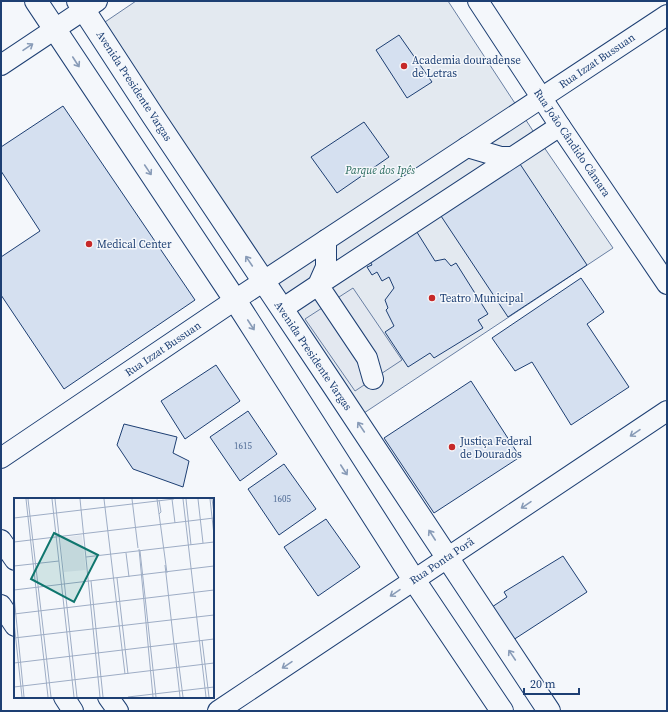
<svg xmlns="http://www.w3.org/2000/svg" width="668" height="712" viewBox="0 0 668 712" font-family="'Source Serif 4',serif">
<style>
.green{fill:#e3e9f0;stroke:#687fa3}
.parking{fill:#e3e8f0;stroke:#687fa3}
.building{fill:#d5e0f0;stroke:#1d3f73}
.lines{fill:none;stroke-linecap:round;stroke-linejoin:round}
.minor-casing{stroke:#1d3f73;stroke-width:22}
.major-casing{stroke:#1d3f73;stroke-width:24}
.minor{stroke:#f4f7fb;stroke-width:20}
.major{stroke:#f4f7fb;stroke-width:22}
.oneway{stroke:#889bb7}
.poi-dot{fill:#c62828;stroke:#f4f7fb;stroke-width:1.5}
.labels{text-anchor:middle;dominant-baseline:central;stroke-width:3;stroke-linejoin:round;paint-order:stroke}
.number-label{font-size:9px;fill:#4b6792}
.poi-label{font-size:11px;fill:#1d3f73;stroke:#f4f7fb;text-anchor:start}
.street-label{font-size:11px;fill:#1d3f73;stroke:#f4f7fb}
.park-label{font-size:11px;font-style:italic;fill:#2c6c60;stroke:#f4f7fb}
.inset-road{fill:none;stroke:#9eadc5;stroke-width:1}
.view{fill:#0f766e;fill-opacity:0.15;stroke:#0f766e;stroke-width:2}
.inset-edge{fill:none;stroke:#1d3f73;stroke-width:2}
</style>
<rect width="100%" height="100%" fill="#f4f7fb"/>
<path class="green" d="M136,1H448L537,137L613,248L364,413L259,260L105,22Z"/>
<path class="parking" d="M353,288L402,360L355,391L305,319Z"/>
<g class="building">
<path d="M399,35L432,82L407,98L376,50Z"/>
<path d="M63,106L195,300L64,389L1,295V257L40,231L1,171V147Z"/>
<path d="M364,122L389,157L337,193L311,157Z"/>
<path d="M518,161L587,265L508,317L439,213Z"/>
<path d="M415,229L435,261L445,259L451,266L456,263L488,314L478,320L483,328L434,358L430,353L408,367L385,332L394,326L386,310L388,308L385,300L394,288L389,277L382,281L377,272L372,275L367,267L372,265L368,258Z"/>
<path d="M581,278L604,312L587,324L629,387L571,425L532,362L515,371L492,338Z"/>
<path d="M216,365L240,401L185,439L161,401Z"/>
<path d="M471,381L520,457L434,513L384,438Z"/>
<path d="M248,411L277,454L240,481L210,437Z"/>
<path d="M124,424L177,437L173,453L189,461L183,487L133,469L117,445Z"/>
<path d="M284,464L316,509L279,535L248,489Z"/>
<path d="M326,519L360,567L318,596L284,547Z"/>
<path d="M563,556L587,592L510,642L489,609L507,597L504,592Z"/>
</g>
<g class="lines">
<g class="minor-casing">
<g id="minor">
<path d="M478,1L560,126L667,284"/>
<path d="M1,65L97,1"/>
<path d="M467,147L501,157H512"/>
<path d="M282,309L318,285L326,267V240"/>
<path d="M373,379L367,358L318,285L560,126"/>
<path d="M1,458L235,300L667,15"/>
<path d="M1,540L15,560"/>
<path d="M1,605L15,626"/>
<path d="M64,697L73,711"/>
<path d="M108,697L118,711"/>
<path d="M218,711L667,411"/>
</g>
</g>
<g class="major-casing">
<g id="major">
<path d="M36,1L235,300L414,580L502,711"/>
<path d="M78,1L153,116L333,385L549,711"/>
</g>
</g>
<use href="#minor" class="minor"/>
<use href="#major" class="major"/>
</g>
<defs><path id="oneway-shaft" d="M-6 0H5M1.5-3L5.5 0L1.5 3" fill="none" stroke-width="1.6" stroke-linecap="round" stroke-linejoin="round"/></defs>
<g class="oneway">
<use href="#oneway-shaft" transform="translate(28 47) rotate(-34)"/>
<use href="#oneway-shaft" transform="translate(76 62) rotate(57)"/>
<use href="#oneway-shaft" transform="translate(148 170) rotate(56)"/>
<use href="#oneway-shaft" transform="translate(249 261) rotate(-124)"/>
<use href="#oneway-shaft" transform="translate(251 325) rotate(57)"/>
<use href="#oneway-shaft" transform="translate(361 427) rotate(-124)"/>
<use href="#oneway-shaft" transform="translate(635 433) rotate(146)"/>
<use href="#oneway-shaft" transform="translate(344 470) rotate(57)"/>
<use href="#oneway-shaft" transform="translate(526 505) rotate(146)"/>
<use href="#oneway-shaft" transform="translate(432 535) rotate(-123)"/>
<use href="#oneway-shaft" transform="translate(395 593) rotate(146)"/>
<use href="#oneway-shaft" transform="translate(512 655) rotate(-124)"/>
<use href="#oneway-shaft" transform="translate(287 665) rotate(146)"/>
</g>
<g class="poi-dot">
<circle cx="404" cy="66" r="4"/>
<circle cx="89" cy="244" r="4"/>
<circle cx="432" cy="298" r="4"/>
<circle cx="452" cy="447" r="4"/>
</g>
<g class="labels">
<g class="number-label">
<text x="243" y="446">1615</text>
<text x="282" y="499">1605</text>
</g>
<g class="poi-label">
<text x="412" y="60">Academia douradense<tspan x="412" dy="13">de Letras</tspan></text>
<text x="97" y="244">Medical Center</text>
<text x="440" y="298">Teatro Municipal</text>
<text x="460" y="441">Justiça Federal<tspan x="460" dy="13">de Dourados</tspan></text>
</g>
<g class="street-label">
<text transform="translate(597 61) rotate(-34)">Rua Izzat Bussuan</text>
<text transform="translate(134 86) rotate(57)">Avenida Presidente Vargas</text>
<text transform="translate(572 143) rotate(56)">Rua João Cândido Câmara</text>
<text transform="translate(163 349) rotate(-34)">Rua Izzat Bussuan</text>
<text transform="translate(313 356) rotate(56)">Avenida Presidente Vargas</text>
<text transform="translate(442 561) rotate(-34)">Rua Ponta Porã</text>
</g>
<g class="park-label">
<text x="380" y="170">Parque dos Ipês</text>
</g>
</g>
<g transform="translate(14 498)">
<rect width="200" height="200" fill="#f4f7fb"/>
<path d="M68,37L72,72L50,74L46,40Z" fill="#e3e9f0"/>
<path class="inset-road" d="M12,1L34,199M14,1L37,199M38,1L60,199M41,1L63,199M66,1L86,199M90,1L111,176M118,1L124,50M143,1L153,75M158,1L161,25M169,1L192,199M172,1L177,47M184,1L189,45M196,1L200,37M198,1L200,15M145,16L147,14L145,2M0,20L160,1M0,44L200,20M125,51L139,199M126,53L142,199M112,55L115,79M72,59L200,44M151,67L166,199M0,68L45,63M103,80L114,176M77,83L89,199M0,92L200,68M0,98L10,199M0,116L200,92M0,124L8,199M0,140L200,117M188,142L195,199M162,145L169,199M0,165L200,141M0,189L200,165M114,199L200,189"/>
<path class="view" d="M40,35L84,57L60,104L17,81Z"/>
<rect width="200" height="200" class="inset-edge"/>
</g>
<rect width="668" height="712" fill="none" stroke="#1d3f73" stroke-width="4"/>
<path d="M524 688v6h55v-6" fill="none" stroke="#1d3f73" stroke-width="2"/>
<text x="530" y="688" font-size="12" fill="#1d3f73" stroke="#f4f7fb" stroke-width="3" paint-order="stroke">20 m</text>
</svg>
